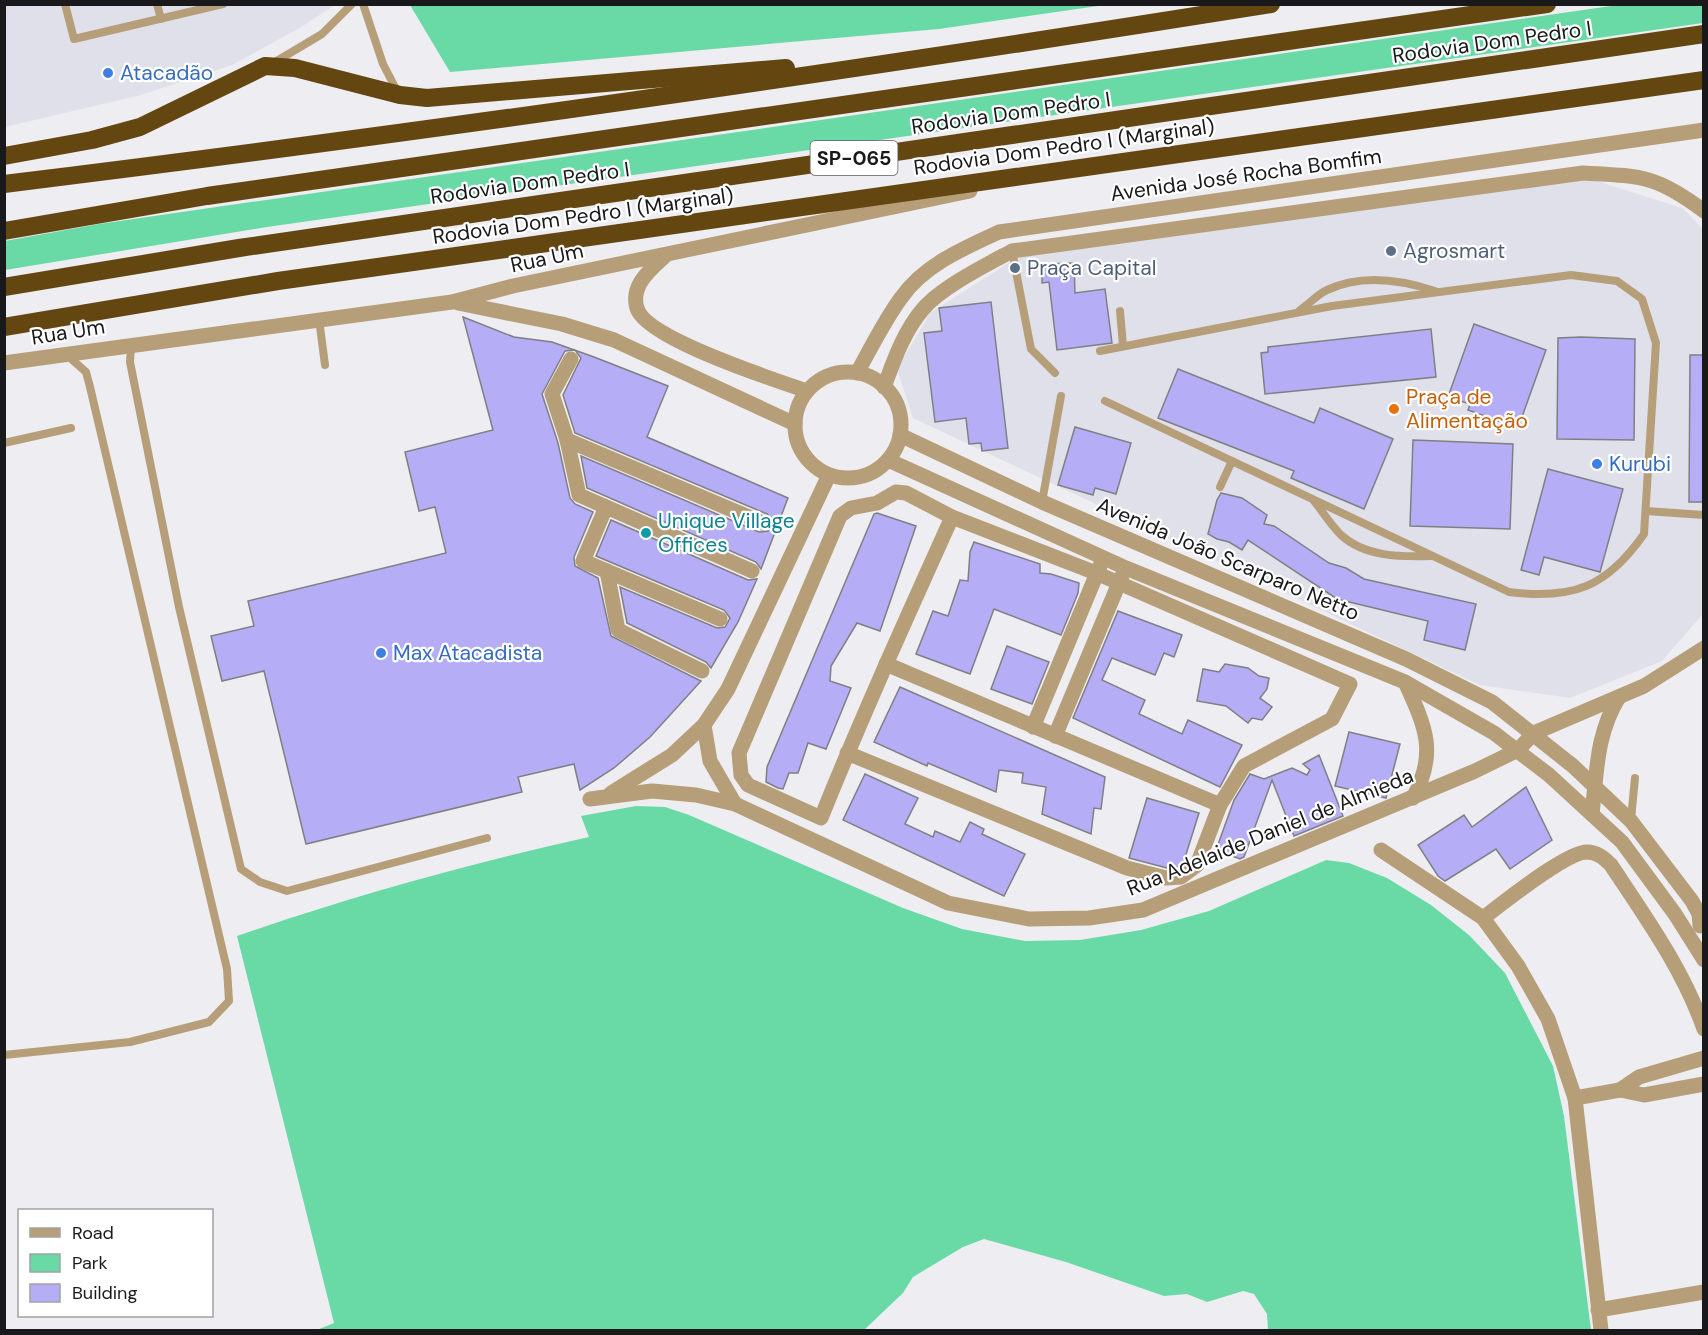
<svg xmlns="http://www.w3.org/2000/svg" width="1708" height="1335" viewBox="0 0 1708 1335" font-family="'DM Sans',sans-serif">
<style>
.built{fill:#e0e0eb}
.green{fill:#69daa6}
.building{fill:#b6adf7;stroke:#7f7f83;stroke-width:1.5}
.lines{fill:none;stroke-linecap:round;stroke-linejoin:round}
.lane{stroke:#b69e79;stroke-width:8}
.street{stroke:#b69e79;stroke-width:15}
.highway{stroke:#644611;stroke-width:18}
.shop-dot{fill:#3f7fe0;stroke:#fff;stroke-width:2}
.service-dot{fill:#5c6f8a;stroke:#fff;stroke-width:2}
.food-dot{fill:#e8710a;stroke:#fff;stroke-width:2}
.culture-dot{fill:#0f9aa8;stroke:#fff;stroke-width:2}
.labels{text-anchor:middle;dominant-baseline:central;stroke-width:4.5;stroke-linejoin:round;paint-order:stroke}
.shield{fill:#fff;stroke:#5e5d5f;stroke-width:1.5}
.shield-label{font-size:20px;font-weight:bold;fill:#19181a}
.street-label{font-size:21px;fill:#19181a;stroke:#fff}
.shop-label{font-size:21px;fill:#366cbe;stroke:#fff;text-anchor:start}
.service-label{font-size:21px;fill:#4e5e75;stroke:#fff;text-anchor:start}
.food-label{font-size:21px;fill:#c56008;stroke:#fff;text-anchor:start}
.culture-label{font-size:21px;fill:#0d838f;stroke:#fff;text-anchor:start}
</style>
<rect width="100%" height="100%" fill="#eeedf2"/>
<g class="built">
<path d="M4,5H335L298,29L232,65L141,95L5,127Z"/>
<path d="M1581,176L1682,208L1703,229V614L1662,661L1570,698L1480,685L913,418L897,369L930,313L1019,256Z"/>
</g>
<g class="green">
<path d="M1625,4L1703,5V23L267,227L5,270V241L99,224Z"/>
<path d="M410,5H1105L939,29L450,72Z"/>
<path d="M636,806L665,807L689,815L903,908L962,929L1025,941L1080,940L1141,930L1209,911L1326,860L1349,863L1387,878L1431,905L1469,935L1505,973L1553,1066L1564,1116L1591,1330H1268L1267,1314L1254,1294L1243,1291L1207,1302L1187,1294L1164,1296L1066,1262L984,1239L963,1247L913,1277L903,1293L864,1330H317L334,1323L237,936C353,896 468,864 589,837L581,816Z"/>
</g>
<g class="building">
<path d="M1074,263L1075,293L1105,289L1112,343L1057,350L1049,282L1042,283V264Z"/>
<path d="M991,302L1008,448L982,451L981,443L969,444L966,418L935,422L924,333L942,331L939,308Z"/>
<path d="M463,317L514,337L552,342L594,357L668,386L647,437L788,498L761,569L756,562L587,488L581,456L759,532L768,531L772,526L771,518L767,514L575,433L563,395L581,358L575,350L565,351L542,394L558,443L570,498L575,504L593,512L574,557L575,566L598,578L611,636L701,681L650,737L614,768L580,790L574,764L518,777L522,792L306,844L264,671L222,681L211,636L254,626L248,601L446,553L435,507L419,511L405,452L493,430Z"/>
<path d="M1474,324L1546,350L1518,428L1468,410L1470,404L1448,397Z"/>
<path d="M1431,329L1436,377L1265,394L1261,353L1268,352V347Z"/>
<path d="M1581,337L1635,339L1634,440L1557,439L1558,338Z"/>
<path d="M1690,355H1704V502H1689Z"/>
<path d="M1178,369L1314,423L1320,408L1393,439L1364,509L1291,478L1294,471L1158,418Z"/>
<path d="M1075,427L1131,443L1116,494L1095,488L1093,495L1058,485Z"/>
<path d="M1413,440L1513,444L1510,529L1410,526Z"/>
<path d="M1548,469L1623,489L1600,572L1544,557L1539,575L1521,570Z"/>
<path d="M1221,493L1242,498L1267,515L1264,524L1274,526L1329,563L1346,568L1364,579L1476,604L1465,650L1424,640L1428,621L1337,599L1248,540L1242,550L1229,542L1217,539L1208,534L1217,500Z"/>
<path d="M877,513L916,526L880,631L857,623L831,666L830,681L851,688L826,749L808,743L798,773H789L783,789L778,788L766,782L767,767L874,514Z"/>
<path d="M611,520L748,580L757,579L738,622L711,668L706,662L627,623L620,587L717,628L725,627L730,618L724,610L596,556Z"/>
<path d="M974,542L1040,564V573L1051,574L1079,583L1078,593L1061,635L994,609L970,674L916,654L933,611L948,616L960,580L968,581L970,552Z"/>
<path d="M1118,611L1182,635L1174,657L1164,653L1155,675L1112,658L1102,680L1145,700L1139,714L1182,734L1188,720L1242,745L1220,787L1073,718Z"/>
<path d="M1007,646L1049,662L1032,704L991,689Z"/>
<path d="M1225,664L1248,668L1259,676L1269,678L1267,689L1260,698L1272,707L1262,720L1252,718L1248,723L1226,706L1197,701L1203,669L1219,672Z"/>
<path d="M900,687L1105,777L1101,809L1094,808L1091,834L1042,814L1046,787L1022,783L1023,773L999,770L996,792L928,763L927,766L874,742Z"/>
<path d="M1349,732L1400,744L1386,798L1335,786Z"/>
<path d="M1319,755L1343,816L1294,836L1272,780L1244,857L1240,859L1216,850L1234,800L1250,774L1264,779L1292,768L1307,775L1310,770L1303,764Z"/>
<path d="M865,774L918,798L905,824L933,837L935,831L960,842L970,822L984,829L982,834L1025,854L1004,896L843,820Z"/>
<path d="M1526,787L1552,840L1510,869L1496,849L1445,881L1438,876L1418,845L1464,815L1472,827Z"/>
<path d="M1147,798L1199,813L1183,864L1177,867L1167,868L1129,858Z"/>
</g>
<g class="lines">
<g class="lane">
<path d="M65,4L74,39L223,4"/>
<path d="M157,4L161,19"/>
<path d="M363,4L383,64L397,91"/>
<path d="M275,62L322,34L352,4"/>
<path d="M1012,251L1031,349L1055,373"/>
<path d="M1300,310C1309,304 1318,294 1327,290C1361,274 1402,280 1435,291"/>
<path d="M1120,311L1123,346"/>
<path d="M319,319L325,365"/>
<path d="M131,345L130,362L179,607L241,869L260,882L287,891L487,838"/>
<path d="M1100,351L1332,306L1571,275L1617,281L1642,299L1656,343L1644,534C1607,587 1573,600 1509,592L1105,401"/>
<path d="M4,443L71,428"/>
<path d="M1220,487L1232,461"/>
<path d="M1314,501C1323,512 1331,525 1341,535C1365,557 1400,557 1431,556"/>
<path d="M1042,502L1061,396"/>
<path d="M1646,511L1704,515"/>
<path d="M1631,819L1635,778"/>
<path d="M4,1055L130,1042L209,1022L229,1001L227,969L90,387L86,372L68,356"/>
</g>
<g class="street">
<path d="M666,255C651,269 630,285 637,308C645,338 775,380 807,391"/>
<path d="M458,303L562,324L614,340L795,424"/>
<path d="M571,359L552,394L567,440L579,495L752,571"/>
<path d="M4,363L452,302L513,286L970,191"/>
<circle cx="848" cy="425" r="53"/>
<path d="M857,373C871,348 884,321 901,298C924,265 964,248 999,232L1704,130"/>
<path d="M884,387C894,360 904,331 923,309C942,287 986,265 1012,251L1583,173C1641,176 1656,175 1704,211"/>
<path d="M900,435L1042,502L1406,659L1492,702L1573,766L1631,821L1692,901L1699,914L1700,926"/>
<path d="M567,440L763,523"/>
<path d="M888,460L1126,568L1405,682L1494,733L1549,775L1622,842L1675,914L1704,960"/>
<path d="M606,507L583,561L720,619"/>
<path d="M607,571L618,630L702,671"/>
<path d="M886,664L1220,805"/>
<path d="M1405,682C1425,726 1438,752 1413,798"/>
<path d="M704,725L710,761L735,804"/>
<path d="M1033,727L1100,566"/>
<path d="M1055,736L1122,576"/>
<path d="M847,753L1127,868L1166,878L1181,877L1197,865L1220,805L1244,766L1332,719L1350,684L1096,573L952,517L906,493L896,492L877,503L851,508L840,516L739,753L741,775L748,785L821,818C862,716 907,617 952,517"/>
<path d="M611,793L672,755L704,725L728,689L829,475"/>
<path d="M590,799L652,791L696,795L735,804L948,903L1029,919L1089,918L1143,910L1475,771L1518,750L1534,733L1644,686L1704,648"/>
<path d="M1592,814C1597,772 1596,734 1619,697"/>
<path d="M1381,850L1483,918L1518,966L1548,1019L1575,1098L1601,1330"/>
<path d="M1483,918C1503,903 1566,852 1587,852C1597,852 1604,858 1611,865C1646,918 1683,969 1704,1029"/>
<path d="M1620,1090L1639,1077L1704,1058"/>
<path d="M1575,1098L1620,1090L1644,1095L1704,1084"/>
<path d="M1598,1310L1704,1292"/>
</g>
<g class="highway">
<path d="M4,156L92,140L140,127L265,66L295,68L400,95L427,98L786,68"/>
<path d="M4,184C428,132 850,71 1271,4"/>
<path d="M4,231L207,196L1547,4"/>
<path d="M4,287L239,248L1704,34"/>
<path d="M4,327L278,281L1704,80"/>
</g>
</g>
<g class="shop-dot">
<circle cx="108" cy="73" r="6"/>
<circle cx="1597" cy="464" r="6"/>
<circle cx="381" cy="653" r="6"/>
</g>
<g class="service-dot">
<circle cx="1391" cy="251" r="6"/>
<circle cx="1015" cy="268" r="6"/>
</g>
<circle class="food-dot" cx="1394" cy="409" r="6"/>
<circle class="culture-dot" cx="646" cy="533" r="6"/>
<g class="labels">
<rect class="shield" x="810.5" y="141" width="87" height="34" rx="4.5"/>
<g class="shield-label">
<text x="854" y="158">SP-065</text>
</g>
<g class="street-label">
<text transform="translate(1492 42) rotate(-8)">Rodovia Dom Pedro I</text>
<text transform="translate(1011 113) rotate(-8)">Rodovia Dom Pedro I</text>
<text transform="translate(1064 147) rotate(-8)">Rodovia Dom Pedro I (Marginal)</text>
<text transform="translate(1246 175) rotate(-8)">Avenida José Rocha Bomfim</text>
<text transform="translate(530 183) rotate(-8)">Rodovia Dom Pedro I</text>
<text transform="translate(583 216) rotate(-8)">Rodovia Dom Pedro I (Marginal)</text>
<text transform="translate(547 258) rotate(-12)">Rua Um</text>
<text transform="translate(68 332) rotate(-9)">Rua Um</text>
<text transform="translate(1228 559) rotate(23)">Avenida João Scarparo Netto</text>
<text transform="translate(1270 832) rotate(-22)">Rua Adelaide Daniel de Almieda</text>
</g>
<g class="shop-label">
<text x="120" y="73">Atacadão</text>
<text x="1609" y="464">Kurubi</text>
<text x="393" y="653">Max Atacadista</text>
</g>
<g class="service-label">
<text x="1403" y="251">Agrosmart</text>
<text x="1027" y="268">Praça Capital</text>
</g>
<g class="food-label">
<text x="1406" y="397">Praça de<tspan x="1406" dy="24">Alimentação</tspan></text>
</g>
<g class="culture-label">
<text x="658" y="521">Unique Village<tspan x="658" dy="24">Offices</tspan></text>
</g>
</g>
<rect width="1708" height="1335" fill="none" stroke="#19181a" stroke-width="12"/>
<rect x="18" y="1209" width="195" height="108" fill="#ffffff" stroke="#a3a3a3" stroke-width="1.5"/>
<rect x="30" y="1228" width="30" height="9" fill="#b69e79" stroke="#a3a3a3" stroke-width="1.5"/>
<text x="72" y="1239" font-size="18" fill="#19181a">Road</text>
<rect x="30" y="1254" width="30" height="18" fill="#69daa6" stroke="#a3a3a3" stroke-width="1.5"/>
<text x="72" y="1269" font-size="18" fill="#19181a">Park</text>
<rect x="30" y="1284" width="30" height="18" fill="#b6adf7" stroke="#a3a3a3" stroke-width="1.5"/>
<text x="72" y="1299" font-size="18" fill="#19181a">Building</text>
</svg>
